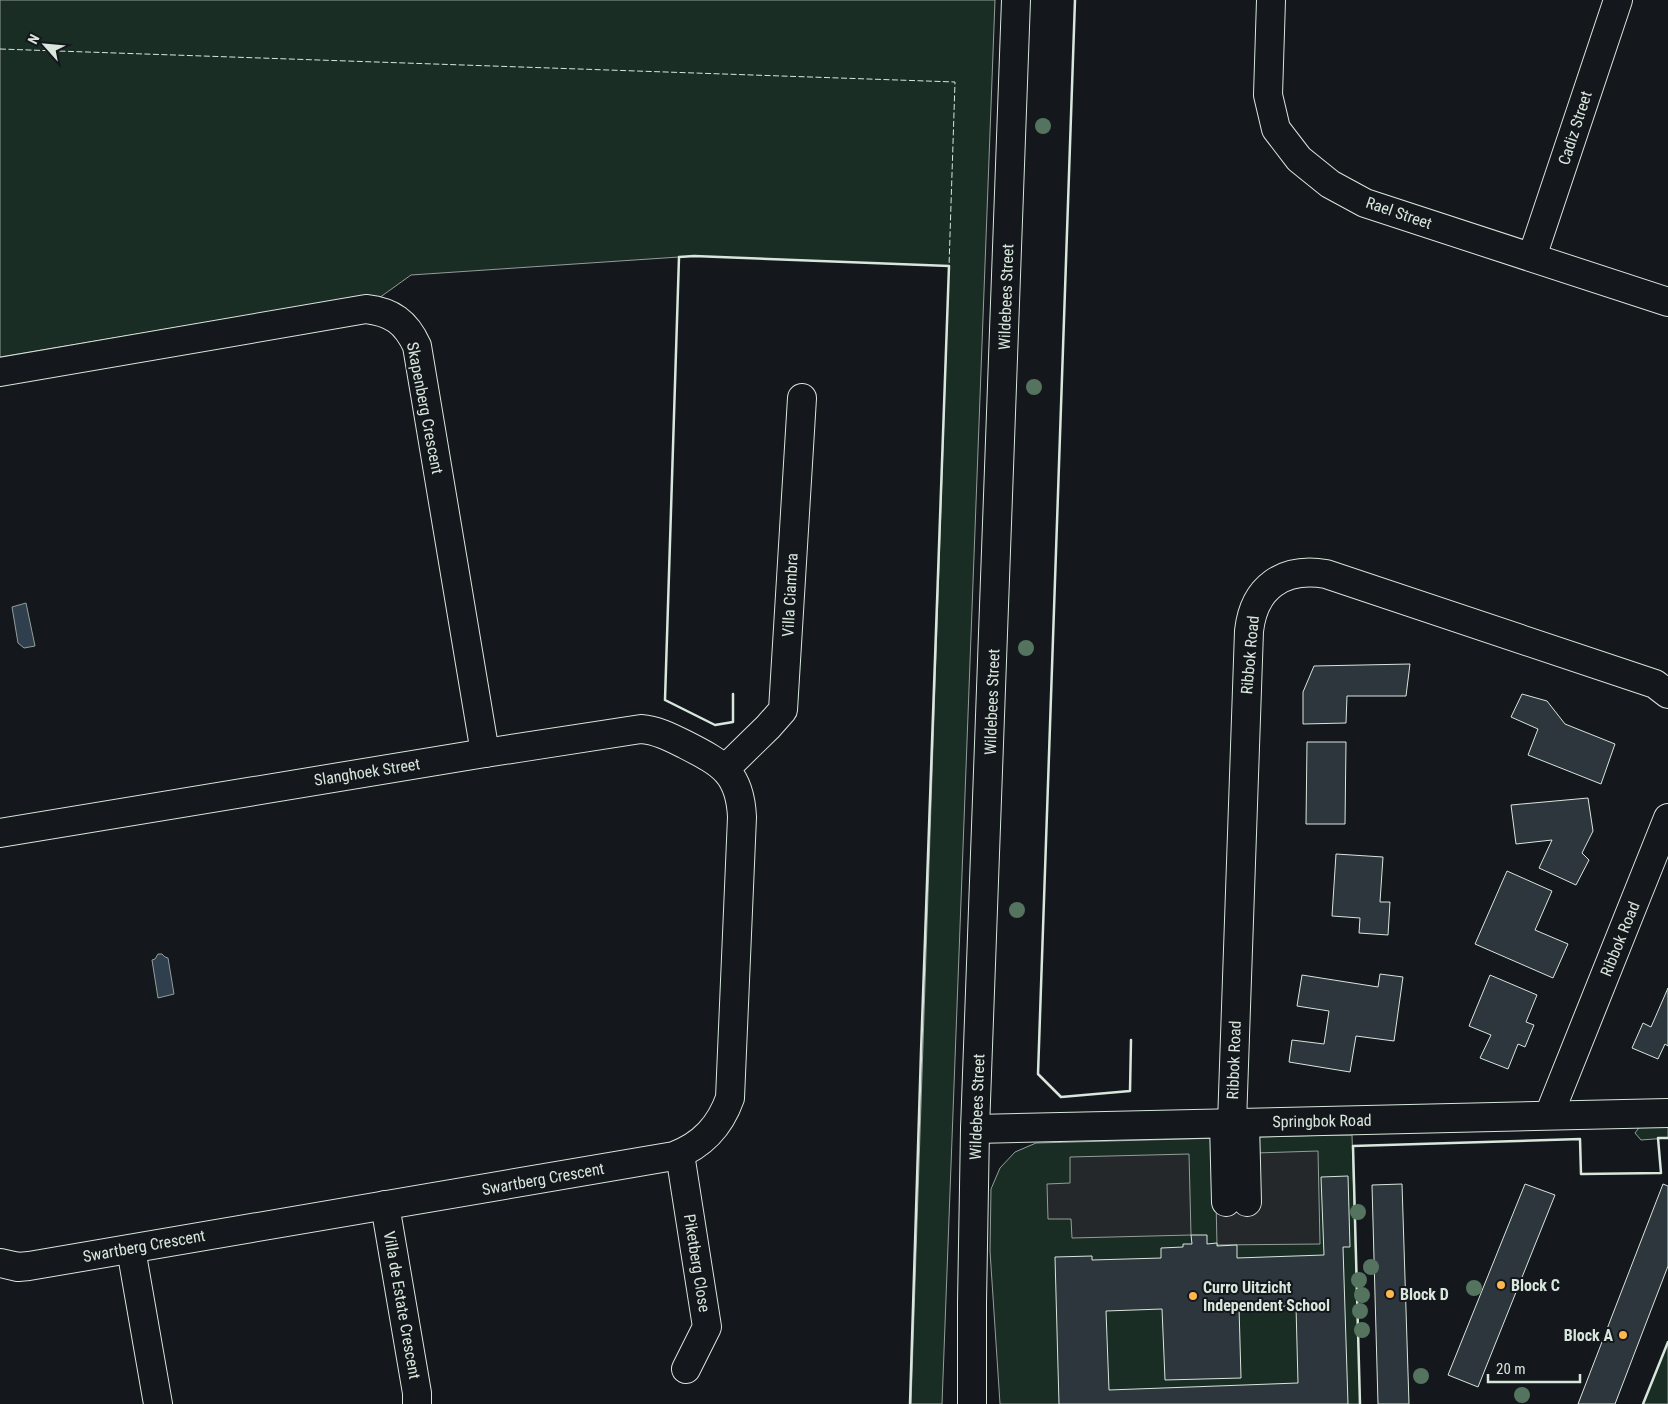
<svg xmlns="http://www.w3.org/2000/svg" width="1668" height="1404" viewBox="0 0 1668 1404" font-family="'Roboto Condensed',sans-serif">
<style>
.green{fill:#1a2d24;stroke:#939e99}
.parking{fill:#24282b;stroke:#939e99}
.water{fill:#2f3f4d;stroke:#939e99}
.building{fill:#2c363c;stroke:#d8e6dc;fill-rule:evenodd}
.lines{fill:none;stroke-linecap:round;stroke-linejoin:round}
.minor-casing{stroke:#d8e6dc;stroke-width:30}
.minor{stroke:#14181c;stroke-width:28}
.fence{stroke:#d8e6dc;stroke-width:1;stroke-dasharray:6 2.5;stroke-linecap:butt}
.wall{stroke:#d8e6dc;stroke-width:2.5}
.tree{fill:#55745f}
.poi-dot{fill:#ffb74d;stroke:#14181c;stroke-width:2}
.labels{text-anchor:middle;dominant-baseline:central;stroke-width:4;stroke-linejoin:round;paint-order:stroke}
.street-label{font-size:16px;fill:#d8e6dc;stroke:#14181c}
.poi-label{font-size:16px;font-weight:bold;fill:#d8e6dc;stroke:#14181c;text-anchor:start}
</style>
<rect width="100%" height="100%" fill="#14181c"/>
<g class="green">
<path d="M0,0H995L942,1404H911L949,266L694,256L411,275L379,298L364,296L0,357Z"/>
<path d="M1642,1125H1668V1138L1641,1140L1635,1133L1638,1129Z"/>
<path d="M1333,1135H1352L1360,1404H1000L990,1251L991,1189L1000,1168L1015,1152L1036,1143Z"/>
<path d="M1668,1342V1404H1643Z"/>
</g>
<g class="parking">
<path d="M1318,1151L1320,1244L1217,1245L1216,1201L1256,1153Z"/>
<path d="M1189,1154L1191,1235L1072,1238L1071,1219H1048L1047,1184L1070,1183V1157Z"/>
</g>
<g class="water">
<path d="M26,603L35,646L24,648L18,643L12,607Z"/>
<path d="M158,954H162L165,957L168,958L174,994L158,998L152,960L155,959Z"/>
</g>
<g class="building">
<path d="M1410,664L1406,696H1347L1346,723L1303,724V692L1314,666Z"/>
<path d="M1522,694L1547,701L1565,724L1615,744L1601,784L1528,755L1538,729L1511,717Z"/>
<path d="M1307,742H1346L1345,824H1306Z"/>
<path d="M1588,798L1593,831L1582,853L1589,860L1576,885L1539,868L1552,840L1516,844L1511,805Z"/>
<path d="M1336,854L1383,857L1380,902H1390L1388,935L1359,933L1360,918L1332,916Z"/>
<path d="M1507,871L1552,891L1535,930L1568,944L1553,978L1475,944Z"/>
<path d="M1380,974L1403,977L1394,1041L1356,1036L1350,1072L1289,1062L1292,1040L1324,1044L1329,1011L1297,1006L1302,975L1378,987Z"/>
<path d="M1490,975L1537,995L1526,1022L1534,1025L1525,1047L1518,1044L1508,1069L1480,1058L1491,1035L1469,1026Z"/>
<path d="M1668,988V1046L1665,1044L1658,1059L1632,1048L1643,1023L1651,1027Z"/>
<path d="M1348,1176L1350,1247H1343L1348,1404H1059L1055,1257L1092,1256V1260L1161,1258V1248L1183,1247V1244H1192L1191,1235H1207V1244L1217,1243V1246L1237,1245V1258L1324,1255L1321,1177ZM1296,1306L1298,1383L1109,1390L1106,1311L1162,1309L1165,1380L1241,1378L1239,1307Z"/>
<path d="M1402,1184L1409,1404H1378L1372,1185Z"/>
<path d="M1525,1184L1555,1195L1478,1387L1448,1375Z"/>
<path d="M1663,1184L1668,1186V1266L1615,1404H1578Z"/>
</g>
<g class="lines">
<g class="minor-casing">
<g id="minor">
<path d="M1271,0L1268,95L1276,129L1299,159L1330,184L1365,203L1668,302"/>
<path d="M1532,257L1618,0"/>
<path d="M0,372L366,309C392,312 406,322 417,346L485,753"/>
<path d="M725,769L768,727L783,710L802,398"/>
<path d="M0,833L485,753L641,729C656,730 670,737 684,744C721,763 740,772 742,817L730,1098C720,1126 703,1145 674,1156L29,1266L18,1267L0,1263"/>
<path d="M1549,1115L1668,818"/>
<path d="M1224,1123L1226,1202"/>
<path d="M1232,1123L1249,631C1254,587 1283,567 1326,574L1655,684L1668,694"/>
<path d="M1245,1123L1247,1202"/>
<path d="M975,1129L1668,1113"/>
<path d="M680,1154L707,1327L686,1369"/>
<path d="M385,1205L417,1393V1404"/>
<path d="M131,1249L158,1404"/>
<path d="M972,1404V1303L975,1129L1016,0"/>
</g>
</g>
<use href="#minor" class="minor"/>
<path class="fence" d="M0,49L955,82L949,266"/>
<g class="wall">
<path d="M1075,0L1038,1074L1061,1097L1130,1091L1131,1040"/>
<path d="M733,694V722L715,725L665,700L679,257L694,256L949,266L921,1052L910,1404"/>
<path d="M1360,1404L1353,1146L1580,1139L1581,1174L1661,1173L1658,1138H1668"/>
<path d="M1643,1404L1668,1342"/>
</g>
</g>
<g class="tree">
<circle cx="1043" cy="126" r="8"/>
<circle cx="1034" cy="387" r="8"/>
<circle cx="1026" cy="648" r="8"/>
<circle cx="1017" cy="910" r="8"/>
<circle cx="1358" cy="1212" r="8"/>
<circle cx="1371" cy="1267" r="8"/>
<circle cx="1359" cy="1280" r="8"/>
<circle cx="1474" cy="1288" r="8"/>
<circle cx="1362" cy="1295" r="8"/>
<circle cx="1360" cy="1311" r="8"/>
<circle cx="1362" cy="1330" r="8"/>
<circle cx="1421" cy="1376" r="8"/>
<circle cx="1522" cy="1395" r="8"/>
</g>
<g class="poi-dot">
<circle cx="1501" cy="1285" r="5"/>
<circle cx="1390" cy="1294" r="5"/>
<circle cx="1193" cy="1296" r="5"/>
<circle cx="1623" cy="1335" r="5"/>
</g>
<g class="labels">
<g class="street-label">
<text transform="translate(1575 128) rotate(-72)">Cadiz Street</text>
<text transform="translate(1399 213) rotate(19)">Rael Street</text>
<text transform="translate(1006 297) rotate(-88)">Wildebees Street</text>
<text transform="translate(425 408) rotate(79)">Skapenberg Crescent</text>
<text transform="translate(790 595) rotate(-87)">Villa Ciambra</text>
<text transform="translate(1250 655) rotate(-85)">Ribbok Road</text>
<text transform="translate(992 702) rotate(-88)">Wildebees Street</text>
<text transform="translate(367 772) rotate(-9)">Slanghoek Street</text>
<text transform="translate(1620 939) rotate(-68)">Ribbok Road</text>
<text transform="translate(1234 1060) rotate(-88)">Ribbok Road</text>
<text transform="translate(977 1107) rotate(-88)">Wildebees Street</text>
<text transform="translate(1322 1121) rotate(-1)">Springbok Road</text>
<text transform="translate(543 1179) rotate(-10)">Swartberg Crescent</text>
<text transform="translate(144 1246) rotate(-10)">Swartberg Crescent</text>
<text transform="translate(697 1263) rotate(81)">Piketberg Close</text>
<text transform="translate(402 1305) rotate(80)">Villa de Estate Crescent</text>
</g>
<g class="poi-label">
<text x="1511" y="1285">Block C</text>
<text x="1203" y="1287">Curro Uitzicht<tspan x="1203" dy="18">Independent School</tspan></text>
<text x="1400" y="1294">Block D</text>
<text x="1613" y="1335" text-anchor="end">Block A</text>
</g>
</g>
<g transform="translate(45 45) rotate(297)" stroke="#14181c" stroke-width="4" paint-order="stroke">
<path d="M0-4L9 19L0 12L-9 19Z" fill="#d8e6dc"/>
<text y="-8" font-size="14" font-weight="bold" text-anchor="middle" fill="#d8e6dc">N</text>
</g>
<path d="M1488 1374v8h92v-8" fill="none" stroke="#d8e6dc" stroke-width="2.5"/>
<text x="1496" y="1374" font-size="15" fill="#d8e6dc" stroke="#14181c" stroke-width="4" paint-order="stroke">20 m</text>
</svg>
